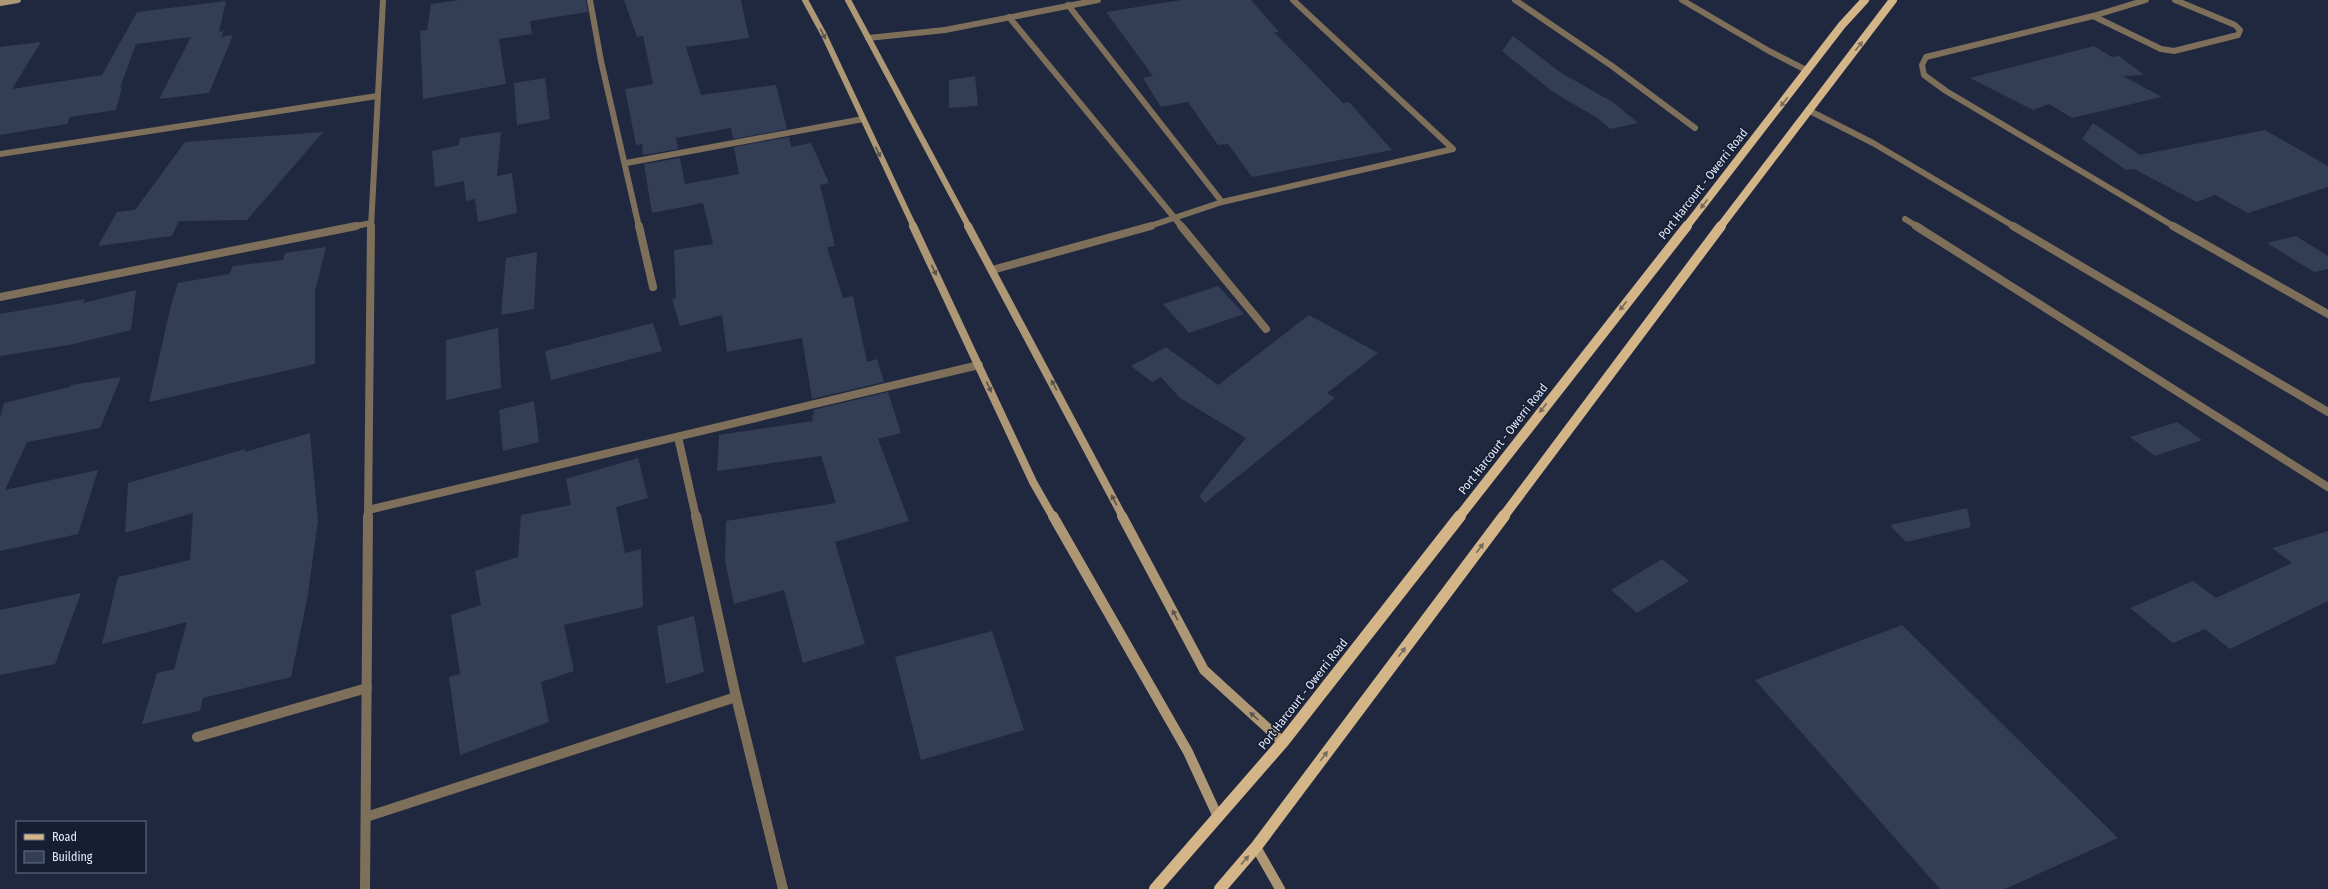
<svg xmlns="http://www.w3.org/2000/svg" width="2328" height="889" viewBox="0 0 2328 889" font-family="'Fira Sans Condensed',sans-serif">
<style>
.building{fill:#343d56}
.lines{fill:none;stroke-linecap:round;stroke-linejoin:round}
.lane-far2{stroke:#7e6f5a;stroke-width:6}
.lane-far1{stroke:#7e6f5a;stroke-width:8}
.lane{stroke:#7e6f5a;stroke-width:10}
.street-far2{stroke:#7e6f5a;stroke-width:6}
.street-far1{stroke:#7e6f5a;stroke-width:8}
.street{stroke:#7e6f5a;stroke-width:10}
.secondary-far2{stroke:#ae9774;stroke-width:6}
.secondary-far1{stroke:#ae9774;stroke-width:8}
.secondary{stroke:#ae9774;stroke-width:10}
.primary-far2{stroke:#d4b588;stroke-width:8}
.primary-far1{stroke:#d4b588;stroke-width:10}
.primary{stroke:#d4b588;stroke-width:12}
.oneway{fill:#5a5451}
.oneway2{fill:#756a5e}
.labels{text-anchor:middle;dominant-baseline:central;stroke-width:3.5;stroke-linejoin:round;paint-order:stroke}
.street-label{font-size:12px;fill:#e5ebfa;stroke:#161e34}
</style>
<rect width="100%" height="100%" fill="#20283f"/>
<g class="building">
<path d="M460,0H586L588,12L530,21L532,34L499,39L506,84L423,99L420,31L427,30L431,4Z"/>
<path d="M624,0H741L749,38L686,47L701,95L776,85L787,129L733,139L731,128L676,138L678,149L643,155L642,144L636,145L625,89L653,84L643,36L637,37Z"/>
<path d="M1181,0H1251L1279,32H1274L1343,103L1349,102L1392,150L1252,177L1228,144L1218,145L1188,102L1161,107L1143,78L1153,76L1106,12Z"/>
<path d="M226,1L219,32L224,31L221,37L233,35L209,93L159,99L191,37L136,44L120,88L122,87L116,110L70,117L67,124L0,135V47L41,42L12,89L102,75L137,12Z"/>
<path d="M1513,36L1560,72L1614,103L1638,123L1610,129L1599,119L1553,92L1502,51Z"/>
<path d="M2094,46L2112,57L2119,56L2144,75L2123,76L2162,97L2072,118L2049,104L2033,110L1970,78Z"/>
<path d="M975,76L978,106L949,108V80Z"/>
<path d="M545,78L550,119L517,125L514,83Z"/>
<path d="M2093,123L2140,155L2265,130L2328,166V187L2248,213L2215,195L2197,202L2134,169L2126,170L2082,139Z"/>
<path d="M323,132L247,220L179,221L172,236L98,246L117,212L135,210L185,142Z"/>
<path d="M501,132L497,176L512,173L517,213L478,222L475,199L466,201L464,181L435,187L432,151L459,145L460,138Z"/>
<path d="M789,137L791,147L811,143L829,183L820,185L835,246L827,247L843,298L853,296L867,362L877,359L884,382L812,399L802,338L727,352L722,315L680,326L672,299L676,298L674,250L713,244L703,203L652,213L644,164L680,158L685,184L739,174L734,147Z"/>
<path d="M2296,236L2328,256V269L2314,272L2267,243Z"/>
<path d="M326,247L315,291V364L149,402L171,305L178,283L229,274L233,266L283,260L285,253Z"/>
<path d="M537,252L534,309L501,315L506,258Z"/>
<path d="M1218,286L1244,314L1189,333L1163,304Z"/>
<path d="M136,290L131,330L69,345L0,356V314L85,299L83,303Z"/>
<path d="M1309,315L1378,353L1327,393L1335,398L1205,503L1199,496L1246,438L1180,398L1161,377L1152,382L1131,366L1166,347L1218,385Z"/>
<path d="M653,323L662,351L551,380L545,351Z"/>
<path d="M498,328L501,388L446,400V340Z"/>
<path d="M121,377L100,428L27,442L5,490L98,470L78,534L0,551V418L4,403L70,387L71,385Z"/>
<path d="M888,392L901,433L878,439L909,521L835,542L865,644L803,663L784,590L734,604L725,561L726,521L836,503L821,456L717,471L719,435L813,421L812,415H814L813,410Z"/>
<path d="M534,401L539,442L503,451L499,410Z"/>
<path d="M2177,422L2202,440L2155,456L2130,437Z"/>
<path d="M310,433L318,521L307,600L291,677L203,698L200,711L142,724L157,673L174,669L187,622L102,644L118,577L190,560L193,513L125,533L128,483L245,449V452Z"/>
<path d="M638,458L648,498L616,507L625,553L641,549L643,607L564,625L574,671L541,682L549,722L460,755L449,677L460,674L451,615L481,605L475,571L518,557L521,515L571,505L566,479Z"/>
<path d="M1967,508L1971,527L1906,542L1890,525Z"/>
<path d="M2328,531V601L2230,649L2205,629L2173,643L2130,608L2193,581L2216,598L2292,563L2272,548Z"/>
<path d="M1662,559L1689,581L1637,613L1611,590Z"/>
<path d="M81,593L55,664L0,675V610Z"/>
<path d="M694,616L704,672L666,684L657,626Z"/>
<path d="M1902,625L2118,838L2005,889H1940L1755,680Z"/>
<path d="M992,631L1024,730L921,760L895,657Z"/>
</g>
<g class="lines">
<g class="lane-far2">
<path d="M2146,0L2093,16L1926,57L1922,65L1924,75L1946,91L2175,227"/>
<path d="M1068,5L1222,202"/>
<path d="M2093,16L2161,49L2174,51L2238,35L2240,30L2235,25L2175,0"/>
<path d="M1009,17L1182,227"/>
<path d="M1905,219L1918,227"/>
</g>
<g class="lane-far1">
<path d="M1181,226L1266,329"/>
<path d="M1916,226L2328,487"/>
<path d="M2173,226L2328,314"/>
</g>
<path class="lane" d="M197,737L367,688"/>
<g class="street-far2">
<path d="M590,0L601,61L639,227"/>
<path d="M1515,0L1612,66L1695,128"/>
<path d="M1682,0L1769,51L1808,71"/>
<path d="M868,38L945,30L1098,0"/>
<path d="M1808,110L1873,143L2015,227"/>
<path d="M0,154L377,96"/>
<path d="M626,163L863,119"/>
<path d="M351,227L371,223"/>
<path d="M371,227L383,0"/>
<path d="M1147,227L1222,202L1453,149L1293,0"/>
</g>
<g class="street-far1">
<path d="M639,226L653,287"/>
<path d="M2013,226L2328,412"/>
<path d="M992,270L1151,226"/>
<path d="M0,297L356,226"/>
<path d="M678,437L696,517"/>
<path d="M368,510L979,365"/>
<path d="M368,517L371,226"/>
</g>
<g class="street">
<path d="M696,516L736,697L783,889"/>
<path d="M366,817L736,697"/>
<path d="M365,889L368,516"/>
</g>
<g class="secondary-far2">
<path d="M805,0L824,35L914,227"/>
<path d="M848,0L969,227"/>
<path d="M0,3L18,0"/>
</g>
<g class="secondary-far1">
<path d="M913,226L1033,482L1053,517"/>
<path d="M968,226L1123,517"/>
</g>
<g class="secondary">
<path d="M1053,516L1188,752L1218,817"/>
<path d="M1122,516L1204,670L1283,742"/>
<path d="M1256,847L1280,889"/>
</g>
<g class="primary-far2">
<path d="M1686,227L1842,25L1865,0"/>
<path d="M1720,227L1893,0"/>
</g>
<g class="primary-far1">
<path d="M1459,517L1687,226"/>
<path d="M1503,517L1721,226"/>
</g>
<g class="primary">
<path d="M1155,889L1283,742L1460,516"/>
<path d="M1220,889L1256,847L1504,516"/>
</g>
</g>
<defs><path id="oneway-solid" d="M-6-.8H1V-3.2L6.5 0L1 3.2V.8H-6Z"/></defs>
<g class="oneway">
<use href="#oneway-solid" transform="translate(823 34) rotate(63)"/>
<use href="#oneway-solid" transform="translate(878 152) rotate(65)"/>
<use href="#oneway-solid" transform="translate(934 270) rotate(65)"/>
<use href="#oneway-solid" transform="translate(1054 385) rotate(-118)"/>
<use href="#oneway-solid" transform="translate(989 387) rotate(65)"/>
<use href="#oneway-solid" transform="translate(1114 500) rotate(-118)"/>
<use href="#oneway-solid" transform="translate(1175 615) rotate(-118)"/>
<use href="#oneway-solid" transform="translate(1254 716) rotate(-138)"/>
</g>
<g class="oneway2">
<use href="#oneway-solid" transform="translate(1859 46) rotate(-52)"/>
<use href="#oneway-solid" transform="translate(1784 102) rotate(128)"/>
<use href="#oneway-solid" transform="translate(1704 204) rotate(128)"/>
<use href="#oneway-solid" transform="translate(1623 306) rotate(128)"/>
<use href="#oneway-solid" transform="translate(1543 408) rotate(128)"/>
<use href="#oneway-solid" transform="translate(1480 548) rotate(-53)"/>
<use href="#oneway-solid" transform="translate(1402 652) rotate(-53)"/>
<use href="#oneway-solid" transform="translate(1324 756) rotate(-53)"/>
<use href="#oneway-solid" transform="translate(1245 860) rotate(-49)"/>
</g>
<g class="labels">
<g class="street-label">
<text transform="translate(1703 184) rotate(-52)">Port Harcourt - Owerri Road</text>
<text transform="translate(1503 439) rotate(-52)">Port Harcourt - Owerri Road</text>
<text transform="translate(1303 694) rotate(-52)">Port Harcourt - Owerri Road</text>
</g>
</g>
<rect x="16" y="821" width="130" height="52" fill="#161e34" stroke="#697083"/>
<rect x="24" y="834" width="20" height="6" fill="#d4b588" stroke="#697083"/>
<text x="52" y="841" font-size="12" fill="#e5ebfa">Road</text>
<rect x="24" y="851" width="20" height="12" fill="#343d56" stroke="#697083"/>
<text x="52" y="861" font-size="12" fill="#e5ebfa">Building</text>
</svg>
